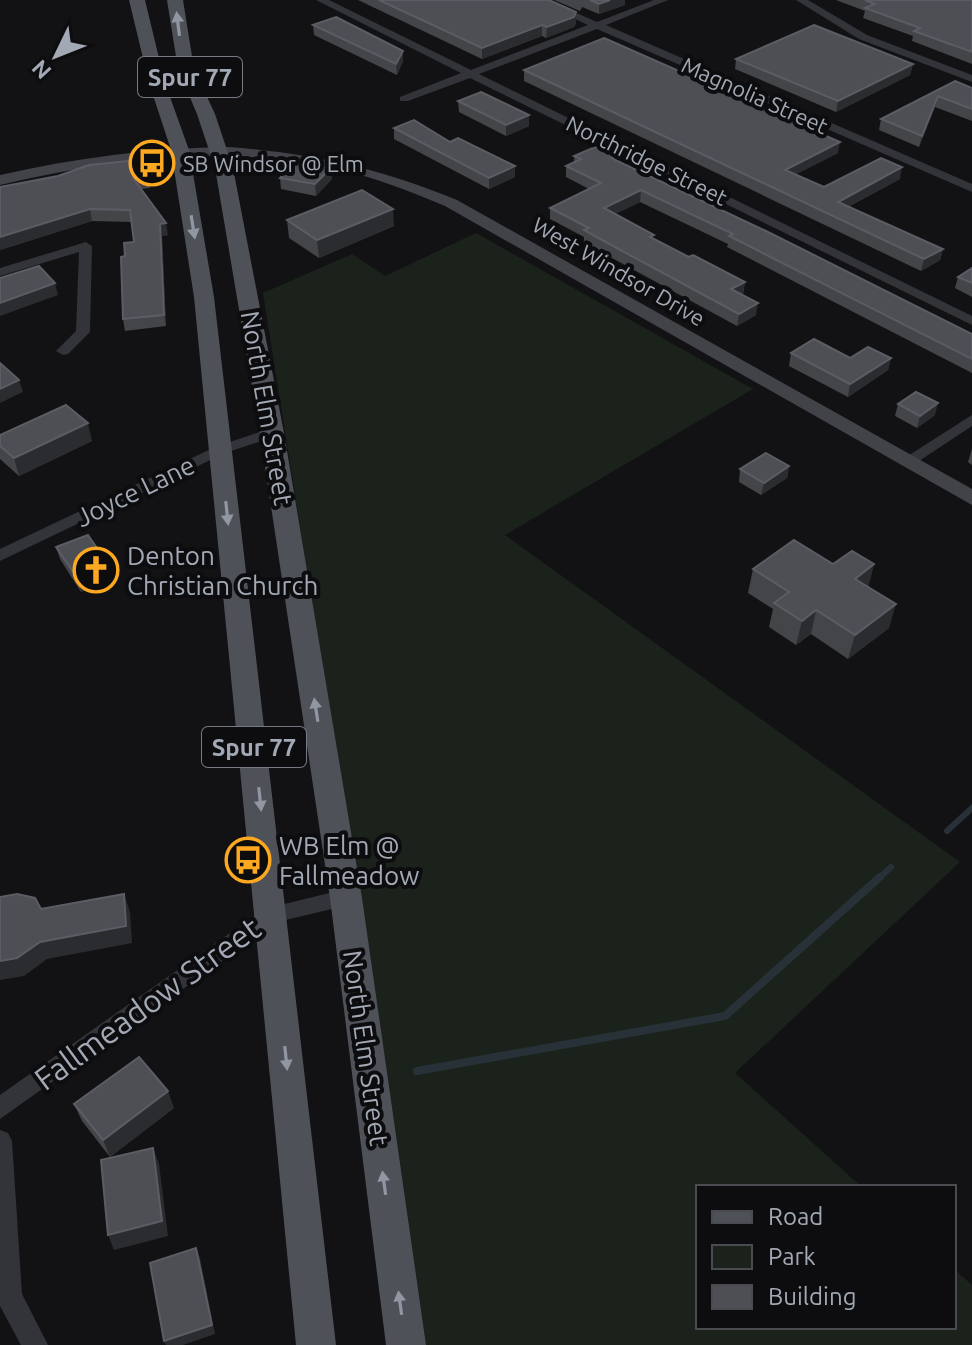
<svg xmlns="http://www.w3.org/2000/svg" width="972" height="1345" viewBox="0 0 972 1345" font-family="Ubuntu,sans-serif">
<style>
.green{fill:#1a221b}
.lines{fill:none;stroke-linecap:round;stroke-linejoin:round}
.stream-far1{stroke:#283138;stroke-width:6}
.stream{stroke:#283138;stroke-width:8}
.street{fill:#333439;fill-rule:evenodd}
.secondary{fill:#414349;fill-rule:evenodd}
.primary{fill:#4e5158;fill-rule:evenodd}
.wall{fill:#434549}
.shaded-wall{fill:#2b2c2f}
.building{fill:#4d4f55;stroke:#5b5d64;stroke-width:2}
.oneway{fill:#9197a2}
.labels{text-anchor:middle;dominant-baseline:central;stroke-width:8;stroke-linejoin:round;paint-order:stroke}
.far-street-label{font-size:22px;fill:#a2a9b5;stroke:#0d0d0f}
.far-poi-label{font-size:22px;fill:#a2a9b5;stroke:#0d0d0f;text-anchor:start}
.shield{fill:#0d0d0f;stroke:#757a83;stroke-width:2}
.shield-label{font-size:24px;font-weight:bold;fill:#a2a9b5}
.street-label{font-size:26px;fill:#a2a9b5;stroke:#0d0d0f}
.poi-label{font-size:26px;fill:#a2a9b5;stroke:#0d0d0f;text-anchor:start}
.near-street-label{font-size:32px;fill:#a2a9b5;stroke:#0d0d0f}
</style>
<rect width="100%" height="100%" fill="#121214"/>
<path class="green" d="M476,233L753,389L505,535L960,862L735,1073L862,1187H698V1327H954V1269L972,1285V1345H426L351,847L263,293L352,254L385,276Z"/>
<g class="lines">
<g class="stream-far1">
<path d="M947,831L972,808"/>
<path d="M878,879L891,867"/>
</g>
<path class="stream" d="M417,1071L725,1016L880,877"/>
<g class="street">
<path d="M316,0H329L471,70L588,25L534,0H547L597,22L654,0H668L606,25L972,184V192L597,29L479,74L972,316V325L470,78L408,101H400V97L461,73Z"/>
<path d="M796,0H808L867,35L972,75V82L859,39Z"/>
<path d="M86,242L92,246L90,332L68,354L63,355L56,351L76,331L79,252L0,276V268Z"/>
<path d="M972,415V426L913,465H903L900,462L903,459Z"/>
<path d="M272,428L280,433L277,436L225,453L0,561V549L215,447Z"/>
<path d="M346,889L353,892L356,898L353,904L277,922L0,1119V1095L264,909Z"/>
<path d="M0,1130L8,1133L12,1141L22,1294L48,1345H21L0,1306Z"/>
</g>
<path class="secondary" d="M228,147C312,153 379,168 457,200L972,489V505L445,206C411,192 377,178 341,170C228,143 111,159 0,185V175C76,158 150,148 228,147Z"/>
<g class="primary">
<path d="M129,0H145L165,83L189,150L214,297L336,1345H296L194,297L171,150L149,83Z"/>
<path d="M167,0H183L194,69L215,114L233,168L284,433L362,898L426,1345H386L330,898L260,433L215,168L197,114L178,69Z"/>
</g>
</g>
<g class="wall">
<path d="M358,0H549L576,12V23L574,27L546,38L542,36L482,59Z"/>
<path d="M554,0H625V5L599,14L582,7L580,11Z"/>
<path d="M836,0H972V64L912,41L913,36L863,18L865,11Z"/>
<path d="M313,25L403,61L397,75L314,35Z"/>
<path d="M736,59L913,64L910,75L836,112L735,69Z"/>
<path d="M524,70L838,153L796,174L824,187L900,179L848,207L943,249L940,260L921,271L524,81Z"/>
<path d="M955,81L972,88V121L935,107L919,147L879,130L881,119Z"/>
<path d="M458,101L529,126L506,136L459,112Z"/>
<path d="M394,128L515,177L489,189L394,139Z"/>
<path d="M574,156L615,160L972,334V373L727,247L728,244L640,202L615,214L654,239L689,257L745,282L743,294L741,295L756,315L737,326L601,252L584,242V237L550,219V208L589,189L566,177V166L574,162Z"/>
<path d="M148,159L150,188L141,189L168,235L162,236L166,326L125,331L123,319L125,256L134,242L132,222L92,221L0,250Z"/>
<path d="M280,178L332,179L316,196L281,189Z"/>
<path d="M287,220L394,226L319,258L289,238Z"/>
<path d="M972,268V297L955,288L958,277Z"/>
<path d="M791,353L850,358H891L888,370L848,397L789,366Z"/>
<path d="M898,404L935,415L917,428L895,416Z"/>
<path d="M0,435L92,441L19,476L0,459Z"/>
<path d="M972,449V465L968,462Z"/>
<path d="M789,466L787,478L761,495L739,482L740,469Z"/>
<path d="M56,547L114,579L81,592L60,559Z"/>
<path d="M833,564H874L868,587L889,628L848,659L811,634L796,645L769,627L773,609L748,593L753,569Z"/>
<path d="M74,1104L174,1108L110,1157L82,1121Z"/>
</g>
<g class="shaded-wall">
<path d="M610,0H625V5L599,14V4Z"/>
<path d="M576,12V23L574,27L546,38L547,27Z"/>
<path d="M542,25V36L482,59V48Z"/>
<path d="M403,51V61L397,75L396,64Z"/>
<path d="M913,64L910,75L836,112L838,101Z"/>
<path d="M938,96L935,107L919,147L922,136Z"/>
<path d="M529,115V126L506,136V125Z"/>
<path d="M840,142L838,153L783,181L785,170Z"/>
<path d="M515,166V177L489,189V178Z"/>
<path d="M902,167L900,179L836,213L838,202Z"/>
<path d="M331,168L332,179L316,196L315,184Z"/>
<path d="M641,190L640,202L603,220L604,208Z"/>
<path d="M90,209L92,221L0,250V237Z"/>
<path d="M393,209L394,226L319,258L317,240Z"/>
<path d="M166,223L168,235L162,236L166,326L164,315L160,224Z"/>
<path d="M943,249L940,260L921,271L924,259Z"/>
<path d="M745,282L743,294L729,301L731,289Z"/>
<path d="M55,283L58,295L0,316V303Z"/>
<path d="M758,303L756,315L737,326L739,314Z"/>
<path d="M891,358L888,370L848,397L850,384Z"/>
<path d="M19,380L23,392L0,403V389Z"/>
<path d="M938,403L935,415L917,428L920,416Z"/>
<path d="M88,423L92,441L19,476L14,458Z"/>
<path d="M789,466L787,478L761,495L764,483Z"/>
<path d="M874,564L868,589L855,579Z"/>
<path d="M110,567L114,579L81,592L78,579Z"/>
<path d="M896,604L889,628L848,659L855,635Z"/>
<path d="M816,610L811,634L796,645L802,621Z"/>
<path d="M124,894L130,912L132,943L47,959L24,976L0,980V961L40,942Z"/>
<path d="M168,1091L174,1108L110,1157L103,1140Z"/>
<path d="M153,1148L159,1164L168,1236L114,1250L108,1235Z"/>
<path d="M196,1248L200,1258L215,1334L183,1345H166L164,1341Z"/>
</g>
<g class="building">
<path d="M379,0H549L576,12L574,17L547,27L542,25L482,48Z"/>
<path d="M590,0H610L599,4Z"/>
<path d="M865,0H972V52L914,31L920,28L865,8L875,4Z"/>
<path d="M336,17L403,51L396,64L313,25Z"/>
<path d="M814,25L913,64L838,101L736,59Z"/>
<path d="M604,38L840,142L785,170L824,187L881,158L902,167L838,202L943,249L924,259L524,70Z"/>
<path d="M955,81L972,88V109L938,96L922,136L881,119Z"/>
<path d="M481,92L529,115L506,125L458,101Z"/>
<path d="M414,120L450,142L458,138L515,166L489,178L394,128Z"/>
<path d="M595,147L615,156L611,158L766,231L972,334V359L729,236L733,234L641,190L604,208L654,235L650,237L689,257L693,255L745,282L731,289L758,303L739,314L602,240L584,230L589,228L550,208L601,183L566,166L581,159L574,156Z"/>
<path d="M148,159V177L133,178L166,223L160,224L164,315L123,319L121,257L125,256L124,243L134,242L130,210L90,209L0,237V187L58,176L89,165Z"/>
<path d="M296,161L331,168L315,184L280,178Z"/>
<path d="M362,190L393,209L317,240L287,220Z"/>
<path d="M39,266L55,283L0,303V278Z"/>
<path d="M972,268V283L958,277Z"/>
<path d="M814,339L850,358L868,347L891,358L850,384L791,353Z"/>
<path d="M0,363L19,380L0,389Z"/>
<path d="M916,392L938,403L920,416L898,404Z"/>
<path d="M66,405L88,423L14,458L0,446V435Z"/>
<path d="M766,453L789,466L764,483L740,469Z"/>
<path d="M88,535L110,567L78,579L56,547Z"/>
<path d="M794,540L833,564L852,551L874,564L855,579L896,604L855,635L816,610L802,621L774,603L789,592L753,569Z"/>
<path d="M17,894L35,898L41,909L124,894L126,926L40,942L17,958L0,961V897Z"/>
<path d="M139,1057L168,1091L103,1140L74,1104Z"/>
<path d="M153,1148L162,1221L108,1235L101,1160Z"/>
<path d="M196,1248L212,1325L164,1341L150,1263Z"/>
</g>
<defs><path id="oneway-solid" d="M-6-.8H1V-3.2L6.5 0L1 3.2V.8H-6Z" transform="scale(2)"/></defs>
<g class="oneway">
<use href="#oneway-solid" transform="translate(178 24) rotate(-97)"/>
<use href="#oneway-solid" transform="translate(193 227) rotate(81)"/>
<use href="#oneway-solid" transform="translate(227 513) rotate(84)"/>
<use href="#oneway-solid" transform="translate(316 710) rotate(-99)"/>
<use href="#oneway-solid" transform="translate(260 799) rotate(84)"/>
<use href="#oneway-solid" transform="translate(286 1058) rotate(84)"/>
<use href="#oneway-solid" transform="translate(384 1183) rotate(-98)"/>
<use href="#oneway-solid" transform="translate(400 1303) rotate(-98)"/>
</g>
<defs>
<g id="bus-ring" transform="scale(2.3)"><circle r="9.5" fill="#0d0d0f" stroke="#fda821" stroke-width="1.5"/><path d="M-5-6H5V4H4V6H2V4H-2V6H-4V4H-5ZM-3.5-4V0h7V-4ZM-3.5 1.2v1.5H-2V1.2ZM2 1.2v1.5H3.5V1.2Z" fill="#fda821"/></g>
<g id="church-ring" transform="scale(2.3)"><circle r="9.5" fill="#0d0d0f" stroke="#fda821" stroke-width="1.5"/><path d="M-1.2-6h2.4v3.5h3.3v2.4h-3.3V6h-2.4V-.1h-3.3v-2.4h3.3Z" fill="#fda821"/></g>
</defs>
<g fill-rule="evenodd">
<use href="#bus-ring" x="152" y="163"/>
<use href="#church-ring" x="96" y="570"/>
<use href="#bus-ring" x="248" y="860"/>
</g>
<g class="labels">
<g class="far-street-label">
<text transform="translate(755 95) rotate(24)">Magnolia Street</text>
<text transform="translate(647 160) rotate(26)">Northridge Street</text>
<text transform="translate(619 271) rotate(30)">West Windsor Drive</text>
</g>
<g class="far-poi-label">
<text x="183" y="163">SB Windsor @ Elm</text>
</g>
<g class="shield">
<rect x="138" y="57" width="104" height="40" rx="6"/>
<rect x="202" y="727" width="104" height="40" rx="6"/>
</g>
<g class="shield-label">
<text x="190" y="77">Spur 77</text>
<text x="254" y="747">Spur 77</text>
</g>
<g class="street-label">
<text transform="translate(267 408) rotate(80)">North Elm Street</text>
<text transform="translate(135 491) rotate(-26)">Joyce Lane</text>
<text transform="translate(366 1048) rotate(82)">North Elm Street</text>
</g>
<g class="poi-label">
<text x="127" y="555">Denton<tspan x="127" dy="30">Christian Church</tspan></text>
<text x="279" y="845">WB Elm @<tspan x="279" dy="30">Fallmeadow</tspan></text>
</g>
<g class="near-street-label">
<text transform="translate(147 1003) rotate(-36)">Fallmeadow Street</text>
</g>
</g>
<rect x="696" y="1185" width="260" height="144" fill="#0d0d0f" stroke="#494b51" stroke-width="2"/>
<rect x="712" y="1211" width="40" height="12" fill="#4e5158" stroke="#494b51" stroke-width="2"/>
<text x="768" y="1225" font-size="24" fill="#a2a9b5">Road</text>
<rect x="712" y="1245" width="40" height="24" fill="#1a221b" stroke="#494b51" stroke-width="2"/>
<text x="768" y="1265" font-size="24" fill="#a2a9b5">Park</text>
<rect x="712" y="1285" width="40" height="24" fill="#4d4f55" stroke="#494b51" stroke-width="2"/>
<text x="768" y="1305" font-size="24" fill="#a2a9b5">Building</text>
<g transform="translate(56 56) rotate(227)" stroke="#0d0d0f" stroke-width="6" paint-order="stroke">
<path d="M0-6L14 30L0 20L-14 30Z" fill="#a2a9b5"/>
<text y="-12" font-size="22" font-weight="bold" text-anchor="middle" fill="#a2a9b5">N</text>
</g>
</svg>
